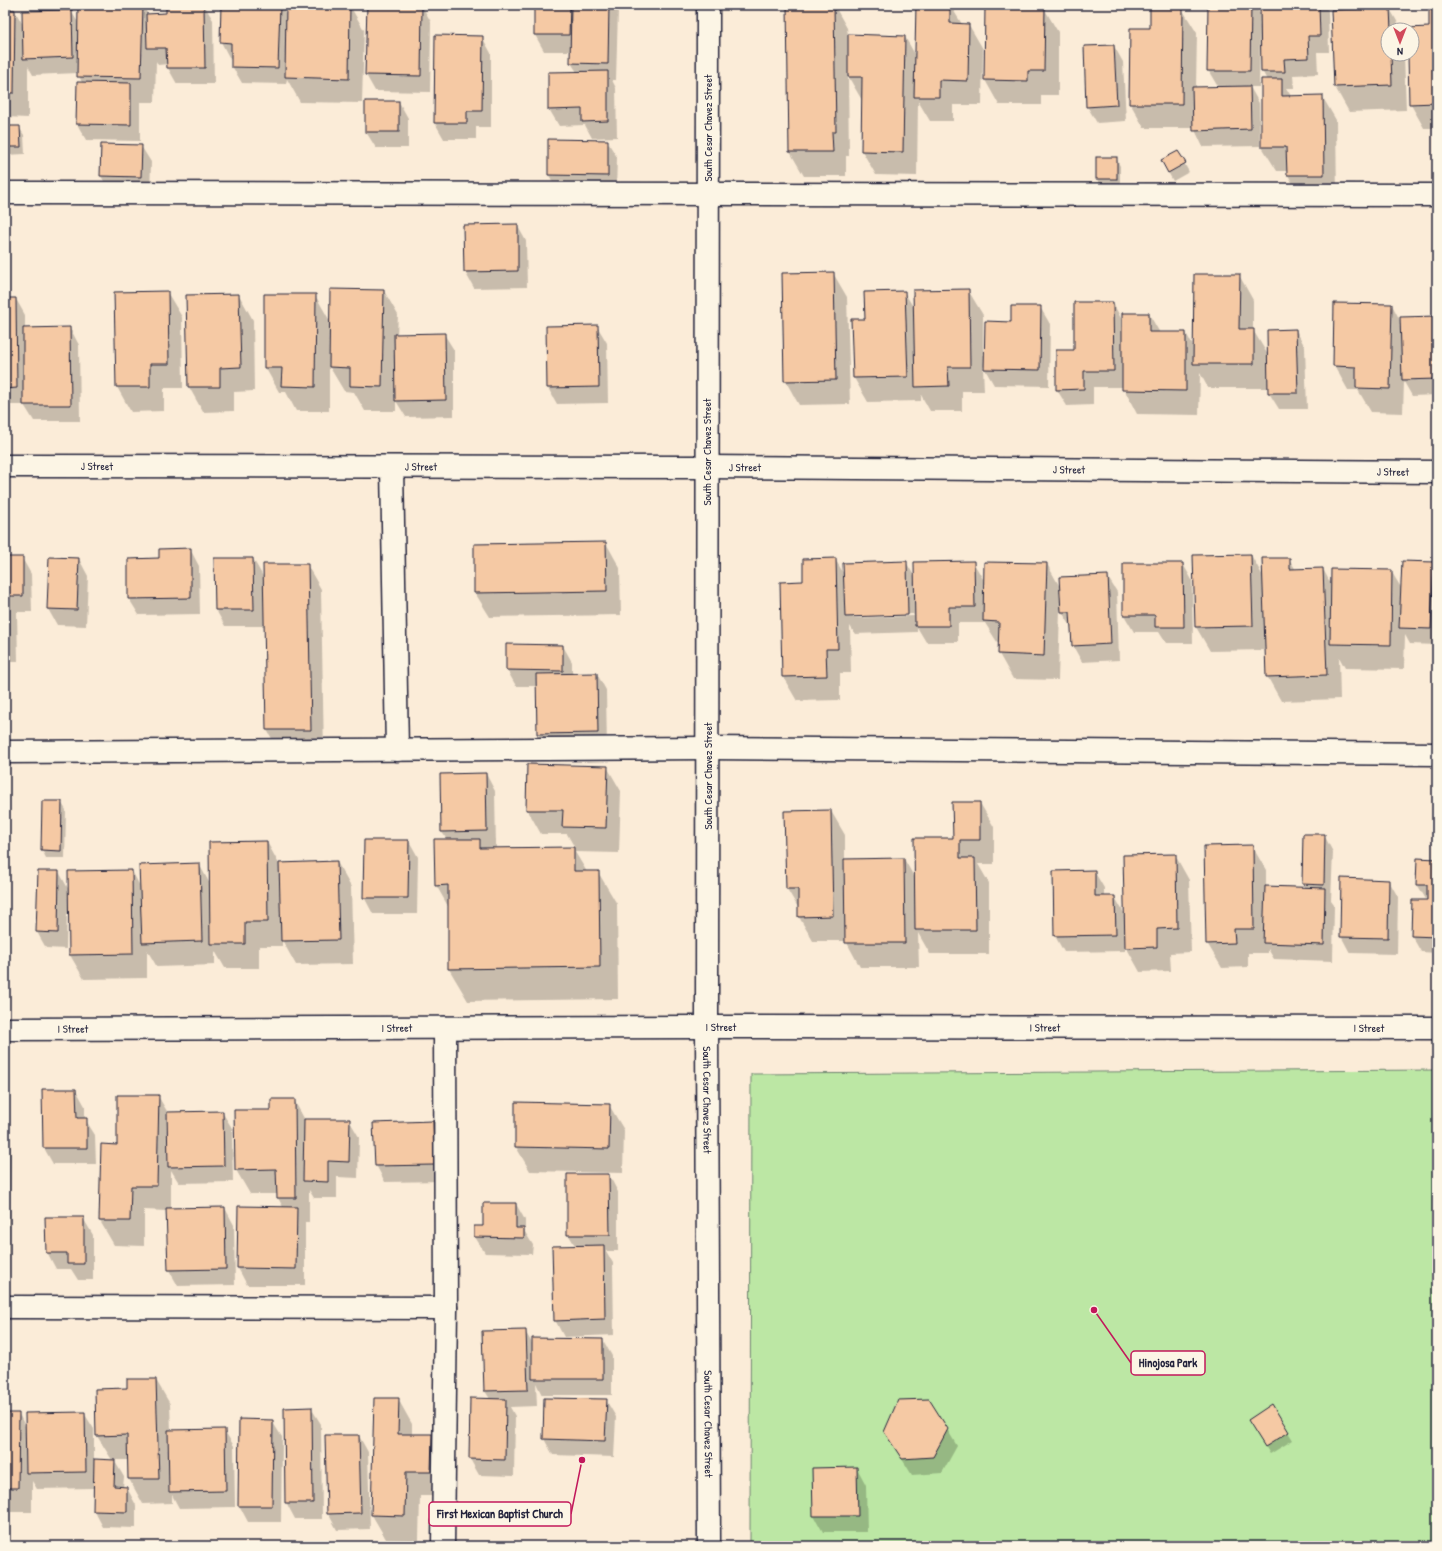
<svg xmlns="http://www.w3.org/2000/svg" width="1442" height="1551" viewBox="0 0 1442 1551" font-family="'Patrick Hand',sans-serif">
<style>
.green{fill:#bce7a4;stroke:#6f8470}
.shadow{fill:#0003;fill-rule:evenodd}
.building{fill:#f5c9a4;stroke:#22223b}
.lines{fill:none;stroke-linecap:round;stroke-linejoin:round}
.minor-casing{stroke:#22223b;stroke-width:25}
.minor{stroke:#fcf5e5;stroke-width:22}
.labels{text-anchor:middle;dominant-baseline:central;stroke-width:3;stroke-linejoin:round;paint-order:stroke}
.street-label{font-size:11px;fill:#22223b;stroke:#fcf5e5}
.leader{fill:none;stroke:#c2185b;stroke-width:1.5}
.callout-dot{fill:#c2185b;stroke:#fcf5e5;stroke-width:1.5}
.callout{fill:#fcf5e5;stroke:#c2185b;stroke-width:1.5}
.callout-label{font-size:12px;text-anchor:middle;font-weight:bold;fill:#22223b}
</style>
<rect width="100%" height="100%" fill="#fbecd8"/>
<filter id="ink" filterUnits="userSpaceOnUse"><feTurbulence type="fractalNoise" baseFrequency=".025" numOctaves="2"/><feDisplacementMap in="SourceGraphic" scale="8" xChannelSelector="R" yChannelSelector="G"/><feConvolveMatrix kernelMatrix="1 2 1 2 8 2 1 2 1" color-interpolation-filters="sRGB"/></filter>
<g filter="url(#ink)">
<path class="green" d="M1437,1070V1546H750L751,1074Z"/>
<g class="shadow">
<path d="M79,5H143L148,15L167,14V5H204L213,20L214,84H177L168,68V64L158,65L156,61L155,102H140V141L86,140L77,124L82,83L78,73L33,75L28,66V118L5,117V10L15,11L23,25L71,11L79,24Z"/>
<path d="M222,5H281L287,16V5L350,6L364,30L362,103L300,102L287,79L286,84L242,83L232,66V59H230L221,42Z"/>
<path d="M368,5L422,6L431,22L430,92L375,91L366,75Z"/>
<path d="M535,5H615L618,10L616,80H612L616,88L617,137L592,138L585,125L559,126L549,109L577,72L571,63L572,51H544L535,35Z"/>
<path d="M788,5H834L847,28L848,35L905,37L916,56L917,5H950L962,24L969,25L983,49L982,105H953V121H930L918,101L917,176L876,175L862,151L863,102L848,76L849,156H846V176H804L790,152Z"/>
<path d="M1209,5H1255L1261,16V5H1324L1328,11L1329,52H1317L1318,74L1293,75L1294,88H1286L1291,96H1322L1336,120L1337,199L1302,200L1288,175V171H1277L1262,147L1267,80L1262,71L1261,30H1260L1259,87H1250L1259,103L1260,146L1203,147L1194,128H1144L1130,103L1151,29L1182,9L1197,33L1196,88L1218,87L1208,70Z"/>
<path d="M986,8H1044L1058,32V95H1041V105H999L985,80Z"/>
<path d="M1437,8V128H1424L1410,103L1409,54H1412V30H1408L1430,28Z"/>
<path d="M1390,9L1402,30H1388V54H1404L1406,110L1349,112L1335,87L1332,10Z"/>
<path d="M482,37L491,53V127H476V139H444L435,123Z"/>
<path d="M1114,46L1123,62L1126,121L1097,123L1087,106Z"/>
<path d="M399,102L408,118V148H376L366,132Z"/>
<path d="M5,127H19L24,135L25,154L5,155Z"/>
<path d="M549,140L607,141L617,157L616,192H558L549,175Z"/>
<path d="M102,145L141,146L151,162L150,194L111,193L101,176Z"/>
<path d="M1178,152L1189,172L1173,181L1162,161Z"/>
<path d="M1116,158L1120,166V187H1101L1097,179Z"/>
<path d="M517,225L526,241L527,287L474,288L465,272Z"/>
<path d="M833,273L847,297L850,404L799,405L785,380Z"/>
<path d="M1239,275L1253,300V330L1268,355L1296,330L1305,347L1307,409H1279L1269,393V388H1208L1200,373L1199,415L1137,414L1123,387H1093V405L1067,406L1057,390L1075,351L1113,303L1123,322L1149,314L1160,333H1186L1194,348Z"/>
<path d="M968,290L983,315V352L1012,323L1040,307L1050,324L1049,386L994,385L983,366L984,391H962V411H930L921,395V401L868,402L854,378L866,320L904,292L914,308Z"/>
<path d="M384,291L398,315L397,335L444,334L454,350V416L406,417L396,401V411H365L354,392L344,391L329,366V411H296L286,392H279L265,367L315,295L330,321Z"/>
<path d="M167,292L182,317L183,388H164V411L131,412L117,387L115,293Z"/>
<path d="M239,295L253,320L254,391L234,392V411L203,412L189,387L187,296Z"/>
<path d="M5,299H16L25,315V329L70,328L79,345L80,421H34L24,405H5Z"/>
<path d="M1392,305L1401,322L1437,317V395L1412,396L1404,382L1403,413L1371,412L1358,390H1348L1334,365Z"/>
<path d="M597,326L607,343L608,403L557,404L548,388L547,327Z"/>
<path d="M606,543L620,568L621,615L490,617L475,593Z"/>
<path d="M190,549L199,566L200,614L139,615L129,599V560L160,559Z"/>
<path d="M1251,555L1264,578L1289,559L1296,570L1323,569L1332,586L1391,571L1402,589L1433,563L1437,570V645L1410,644L1405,635L1404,669L1345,668L1339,657L1340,699L1281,701L1267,676L1266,650L1210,651L1196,627Z"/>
<path d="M5,558H22L31,574L32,612H17L18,661H5Z"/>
<path d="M50,558L79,559L88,576L86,626L57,625L48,609Z"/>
<path d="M215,559H253L264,578L307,565L321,589L324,754H281L267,730L265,626H225L216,610Z"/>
<path d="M835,559L844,574L906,562L916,579L973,562L983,579V590L1047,564L1061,589L1107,576L1117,592L1119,660L1082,662L1073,646L1072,628L1060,609L1058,680L1013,679L999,654V645L985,623H958V642H926L917,627V632L855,634L850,626L851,673H840V700L797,701L783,677L804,582ZM913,614L914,616L853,618V616Z"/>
<path d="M1124,564H1183L1192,580L1193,643H1166L1159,632H1134L1124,615Z"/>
<path d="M563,646L572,662V674H597L606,690L607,749L547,750L538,734L537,686H516L507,670Z"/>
<path d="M607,767L621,791L619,853L575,852L587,872H598L617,904L618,999L468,1001L449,969V908L436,885L447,840L442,832L486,774L495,791L496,849L575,848L567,834H541L527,809Z"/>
<path d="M61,802L66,810L65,858H46L42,850Z"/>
<path d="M980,803L994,827V864H978L989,883V954H930L918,933L919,967H860L846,941H813L799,917V909L787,889L831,811L845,835V860L904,859L916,880L954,839Z"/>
<path d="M1324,835L1333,852L1331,901L1334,905L1333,961L1274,959L1268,949V953H1248V967L1222,968L1207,943L1252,846L1266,870V887L1305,888L1303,884Z"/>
<path d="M409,841L418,857L417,914H373L364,897Z"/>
<path d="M267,842L279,864L337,862L351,887L353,964L296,965L282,940V946H259V968H225L215,951V965L157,967L147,950V978L84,979L70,955L69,914H67L66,949L46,948L37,932L59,872L69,890L132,871L141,888L199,864L210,884Z"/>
<path d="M1175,855L1189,880L1191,952L1170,953L1171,971L1140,972L1125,945V951L1064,952L1055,936L1094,871L1104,888V897H1115L1125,915Z"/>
<path d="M1437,860V953L1421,952L1412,936L1427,901L1417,884Z"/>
<path d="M1389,881L1398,897L1397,954L1350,953L1341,936Z"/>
<path d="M76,1090L85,1106V1119L95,1135L96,1164H53L44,1148Z"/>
<path d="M158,1096L168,1113L222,1112L232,1128L233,1182L179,1183L171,1170V1209L225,1208L234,1225L235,1285L178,1286L169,1270L167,1211L144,1210V1246L114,1245L100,1221L118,1146Z"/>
<path d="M294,1100L305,1120H349L359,1137L358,1178L337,1177V1198H314L309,1190V1222H305V1285H247L238,1268L239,1207H283L278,1198V1194H250L236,1170L272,1111Z"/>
<path d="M609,1105L624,1130L623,1173L530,1171L516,1147Z"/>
<path d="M432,1122L442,1139L443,1181L385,1182L376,1165Z"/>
<path d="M5,1123L11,1134L9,1276H5Z"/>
<path d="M609,1175L618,1192V1251H606L613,1263L614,1335L564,1337L555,1320L576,1247L568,1234Z"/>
<path d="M516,1204L525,1220V1232L533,1245L532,1254L485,1253L475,1237L484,1227Z"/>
<path d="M83,1218L93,1235V1280H78L71,1269H56L47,1252Z"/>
<path d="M525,1331L533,1345L603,1340L612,1356V1395H542L536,1383L537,1406L510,1407L515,1416L514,1476L479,1475L470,1459L490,1399L485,1391Z"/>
<path d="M156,1380L170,1404L171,1431L224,1430L234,1446L235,1507L179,1508L172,1495V1503L143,1504L129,1479L128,1460H114L124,1477L123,1488H127L136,1505V1528L103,1527L94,1510V1488L37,1489L32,1481V1512H5V1414H19L26,1428L84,1413L94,1429V1460H112L97,1436L128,1389Z"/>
<path d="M398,1399L412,1424V1435H431L445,1460V1496H420L419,1540L386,1539L372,1515Z"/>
<path d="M545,1399L606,1400L616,1417L614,1457L553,1455L544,1439Z"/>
<path d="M311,1408L321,1424L322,1519H295L286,1502Z"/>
<path d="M272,1421L282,1437L281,1522H248L239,1505Z"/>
<path d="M1254,1428L1288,1432L1293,1440L1270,1454Z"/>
<path d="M947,1429L957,1446L942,1473L912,1475L885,1432Z"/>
<path d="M359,1436L368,1452L370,1529L337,1530L328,1513Z"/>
<path d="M857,1468L866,1485L867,1532H823L814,1516Z"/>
</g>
<g class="building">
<path d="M78,5H143L141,78L77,77Z"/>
<path d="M166,5H204L205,68H167L166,48H147L146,14L166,13Z"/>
<path d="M221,5H280L278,68L231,67V43L220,42Z"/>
<path d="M286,5H350L349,79L285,77Z"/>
<path d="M367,5H422L421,76L365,75Z"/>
<path d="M534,5H570L569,35H534Z"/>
<path d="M571,5H609L608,64L570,63Z"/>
<path d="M787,5H834L836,132H832L833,152H789Z"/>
<path d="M916,5H950V23L969,24L968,81L939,80V97H914Z"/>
<path d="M1208,5H1251L1250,71H1207Z"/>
<path d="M1260,5H1319L1320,36H1308L1309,58L1284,59L1285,72H1261Z"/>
<path d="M985,6L1045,7L1044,71H1028V81L984,80Z"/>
<path d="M1437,7V103L1409,104L1408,54H1412V30H1407V28L1429,27V8Z"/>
<path d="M1150,8H1183L1182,104H1129L1130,28H1150Z"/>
<path d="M1390,8L1391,30H1388V54H1391L1392,85L1334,87L1331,10Z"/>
<path d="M5,9L15,10L14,93H5Z"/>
<path d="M72,10L73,57L23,59L22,11Z"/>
<path d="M848,34L905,36L903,152L861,151L862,77H848Z"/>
<path d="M435,35L483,36L482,111H467V123H434Z"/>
<path d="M1114,45L1117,105L1086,107L1084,46Z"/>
<path d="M608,71V121L582,122V109L548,110V72Z"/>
<path d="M1261,79H1282V96L1323,95L1324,175H1287L1286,147H1261Z"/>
<path d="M77,82L131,83V125L76,124Z"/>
<path d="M1250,86L1251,129L1193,131L1192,87Z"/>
<rect x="365" y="101" width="34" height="31"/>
<path d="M5,126H20L21,147H5Z"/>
<path d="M548,139L608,140V176L548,175Z"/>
<path d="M101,144L142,145L141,177L100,176Z"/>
<path d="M1178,151L1186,163L1168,173L1161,160Z"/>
<rect x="1096" y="157" width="21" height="22"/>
<path d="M518,224V271L464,272L463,225Z"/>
<path d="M834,272L836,380L784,381L782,273Z"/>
<path d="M1194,274H1240L1239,329H1254V364H1193Z"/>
<path d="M330,289L384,290L382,387L350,386V368L329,367Z"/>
<path d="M969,289L970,367H948L949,386L915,387L913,290Z"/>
<path d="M168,291L169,364H150V387H116L114,292Z"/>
<path d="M905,291L908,377L853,378L851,319H865L864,292Z"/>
<path d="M239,294L241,367L220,368V387H188L186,295Z"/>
<path d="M264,294H316L315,387L281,386L282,368H264Z"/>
<path d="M5,298H16L17,388L5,389Z"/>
<path d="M1074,302H1113L1114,371H1084V389L1056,390V350H1074Z"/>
<path d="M1334,303L1392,304L1390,389L1356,388V367L1333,366Z"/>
<path d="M1011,306H1041L1040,370L984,369L985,321L1011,322Z"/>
<path d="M1122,313H1149V332H1186V391L1122,390Z"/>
<path d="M1437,316V379L1402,380L1400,317Z"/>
<path d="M598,325L599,387L547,388L546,326Z"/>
<path d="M70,327L71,405H23V328Z"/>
<path d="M1296,329L1298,393H1268L1267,330Z"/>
<path d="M445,333L446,400L395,401L394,334Z"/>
<path d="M606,542L607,591L474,593V544Z"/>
<path d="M191,548V598L128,599V559L159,558V549Z"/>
<path d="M1251,554L1253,626L1195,627L1193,555Z"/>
<path d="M5,557H23V596H8L9,645H5Z"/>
<path d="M49,557L79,558L77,610L47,609Z"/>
<path d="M214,558H253L254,610H215Z"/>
<path d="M836,558L838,649H826L827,676L782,677L780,582L803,581V559Z"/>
<path d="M1262,558H1290V569L1323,568L1327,675L1266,677Z"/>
<path d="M907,561L908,615L845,617L843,563Z"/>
<path d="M974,561L975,607H949V626H915L914,562Z"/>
<path d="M1402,561L1434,562L1431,629L1399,628Z"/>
<path d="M984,562L1047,563L1044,656L998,654L999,622L983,621Z"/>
<path d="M1123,563H1183L1184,627H1155V615H1123Z"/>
<path d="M263,564H308L311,730H266Z"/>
<path d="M1331,569L1392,570L1391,645L1330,644Z"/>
<path d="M1108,575L1111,644L1072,646L1070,612H1061L1059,577Z"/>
<path d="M506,644L563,645V671L506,670Z"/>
<path d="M597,673L598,733L537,734L536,674Z"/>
<path d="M527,764L608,766L606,828L562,827L563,810H526Z"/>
<path d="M486,773L487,831L441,832L440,774Z"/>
<path d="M42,801H62L61,851L41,850Z"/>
<path d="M952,802H980V840H960V858H975L976,930H915L914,838H953Z"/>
<path d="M831,810L833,916L798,917V889H786L784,811Z"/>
<path d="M1303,834H1325L1324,885L1302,884Z"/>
<path d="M434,839H480V848L574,847V871H599L600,967L448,969V885L435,886Z"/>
<path d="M364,840H409L408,898H363Z"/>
<path d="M267,841L268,922H245V944H210L209,842Z"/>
<path d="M1253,845L1254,929H1234L1235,943L1206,944L1204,846Z"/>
<path d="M1176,854L1177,928L1157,929V947L1125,948L1123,855Z"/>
<path d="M904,858L905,943H845L844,859Z"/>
<path d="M1417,858L1437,859V937L1411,936L1412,900H1427V885H1416Z"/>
<path d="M337,861L339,940L281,941L279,863Z"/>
<path d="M200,863L202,941L142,943L139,865Z"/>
<path d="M132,870L133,954L69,955L68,871Z"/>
<path d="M1095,870V896H1115L1116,935L1054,936L1053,871Z"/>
<path d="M38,871H59L58,933L36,932Z"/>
<path d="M1341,878L1389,880L1388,938L1340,937Z"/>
<path d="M1265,886L1325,888L1324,945L1263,943Z"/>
<path d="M42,1089H76L77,1118H87V1148H43Z"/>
<path d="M117,1095H159L157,1186H131L130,1221H99L101,1144L117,1145Z"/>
<path d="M271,1099H295L296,1198H277L276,1169L235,1170L234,1110H271Z"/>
<path d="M515,1102L610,1104L609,1149L515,1147Z"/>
<path d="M223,1111L224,1166L168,1167L167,1112Z"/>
<path d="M304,1119H350L349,1162L328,1161V1182L303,1181Z"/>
<path d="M433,1121L434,1165L375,1166L373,1123Z"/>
<path d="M567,1174H609L610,1235H567Z"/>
<path d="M483,1203H516V1228H524V1238L474,1237V1226H483Z"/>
<path d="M238,1206L297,1207L296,1269L237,1268Z"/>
<path d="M225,1207L226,1269L168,1270L166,1208Z"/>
<path d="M45,1217H84V1264H67V1253H46Z"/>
<path d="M604,1245L605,1319L554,1321L552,1246Z"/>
<path d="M526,1330L528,1390L484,1391L482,1331Z"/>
<path d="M532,1338L603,1339V1379H532Z"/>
<path d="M127,1379H156L159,1479H128L127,1435L96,1436L95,1389L127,1388Z"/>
<path d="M374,1398H399L398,1434H432L431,1472H406L405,1516L371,1515Z"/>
<path d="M470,1398L506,1399L505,1460L469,1459Z"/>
<path d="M544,1398L607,1399L605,1441L543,1439Z"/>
<path d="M929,1399L948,1429L933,1457L902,1459L884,1432L898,1400Z"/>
<path d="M1272,1404L1289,1432L1265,1447L1248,1420Z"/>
<path d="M312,1407L313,1503H285L284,1408Z"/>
<path d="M85,1412L86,1472L26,1473L25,1413Z"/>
<path d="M5,1413H19L18,1488H5Z"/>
<path d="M239,1419L273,1420L272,1506H238Z"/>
<path d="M225,1429L226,1491L169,1492L168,1430Z"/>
<path d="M325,1435H359L361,1513L327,1514Z"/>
<path d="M94,1459L115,1460L114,1486L127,1487V1512L93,1511Z"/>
<path d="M857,1467L858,1516H813L812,1468Z"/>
</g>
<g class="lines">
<g class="minor-casing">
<g id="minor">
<path id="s1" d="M708,5L707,1027L709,1546"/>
<path d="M5,193L1437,195"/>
<path id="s2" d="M5,466L707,467L1437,472"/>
<path d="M392,467L397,750"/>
<path d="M5,752L708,748L1437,754"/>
<path id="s3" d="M5,1029L707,1027L1437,1028"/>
<path d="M5,1307L446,1308"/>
<path d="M443,1546L446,1308L445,1028"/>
</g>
</g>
<use href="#minor" class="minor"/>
</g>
</g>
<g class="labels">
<g class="street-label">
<text transform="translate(708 128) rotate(-90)">South Cesar Chavez Street</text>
<text transform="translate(707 452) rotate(-90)">South Cesar Chavez Street</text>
<text stroke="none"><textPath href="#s2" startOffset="92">J Street</textPath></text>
<text stroke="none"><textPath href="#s2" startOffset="416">J Street</textPath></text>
<text stroke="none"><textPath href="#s2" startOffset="740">J Street</textPath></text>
<text stroke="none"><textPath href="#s2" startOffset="1064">J Street</textPath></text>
<text stroke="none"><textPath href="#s2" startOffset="1388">J Street</textPath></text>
<text transform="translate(708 776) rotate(-90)">South Cesar Chavez Street</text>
<text stroke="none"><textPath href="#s3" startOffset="716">I Street</textPath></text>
<text stroke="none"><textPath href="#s3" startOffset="392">I Street</textPath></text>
<text stroke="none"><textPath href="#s3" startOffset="1040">I Street</textPath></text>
<text stroke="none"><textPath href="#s3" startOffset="1364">I Street</textPath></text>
<text stroke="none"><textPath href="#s3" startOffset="68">I Street</textPath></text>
<text stroke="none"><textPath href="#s1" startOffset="1095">South Cesar Chavez Street</textPath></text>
<text stroke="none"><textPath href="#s1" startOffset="1419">South Cesar Chavez Street</textPath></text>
</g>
</g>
<path class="leader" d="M1094 1310L1131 1363M582 1460L571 1514"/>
<g class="callout-dot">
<circle cx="1094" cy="1310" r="4"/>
<circle cx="582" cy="1460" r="4"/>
</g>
<g class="callout">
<rect x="1131" y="1351" width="74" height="24" rx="4"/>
<rect x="429" y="1502" width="142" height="24" rx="4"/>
</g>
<g class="callout-label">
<text x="1168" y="1367">Hinojosa Park</text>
<text x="500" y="1518">First Mexican Baptist Church</text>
</g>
<rect width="1442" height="1551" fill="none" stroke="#fcf5e5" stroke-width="20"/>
<rect x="10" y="10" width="1422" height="1531" fill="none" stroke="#22223b" stroke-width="1.5" filter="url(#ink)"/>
<g transform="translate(1400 42) rotate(180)"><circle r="19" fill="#fcf5e5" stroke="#a5a1a1"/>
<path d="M0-3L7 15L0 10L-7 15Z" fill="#d1495b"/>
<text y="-6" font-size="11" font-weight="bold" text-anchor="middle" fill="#22223b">N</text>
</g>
</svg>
